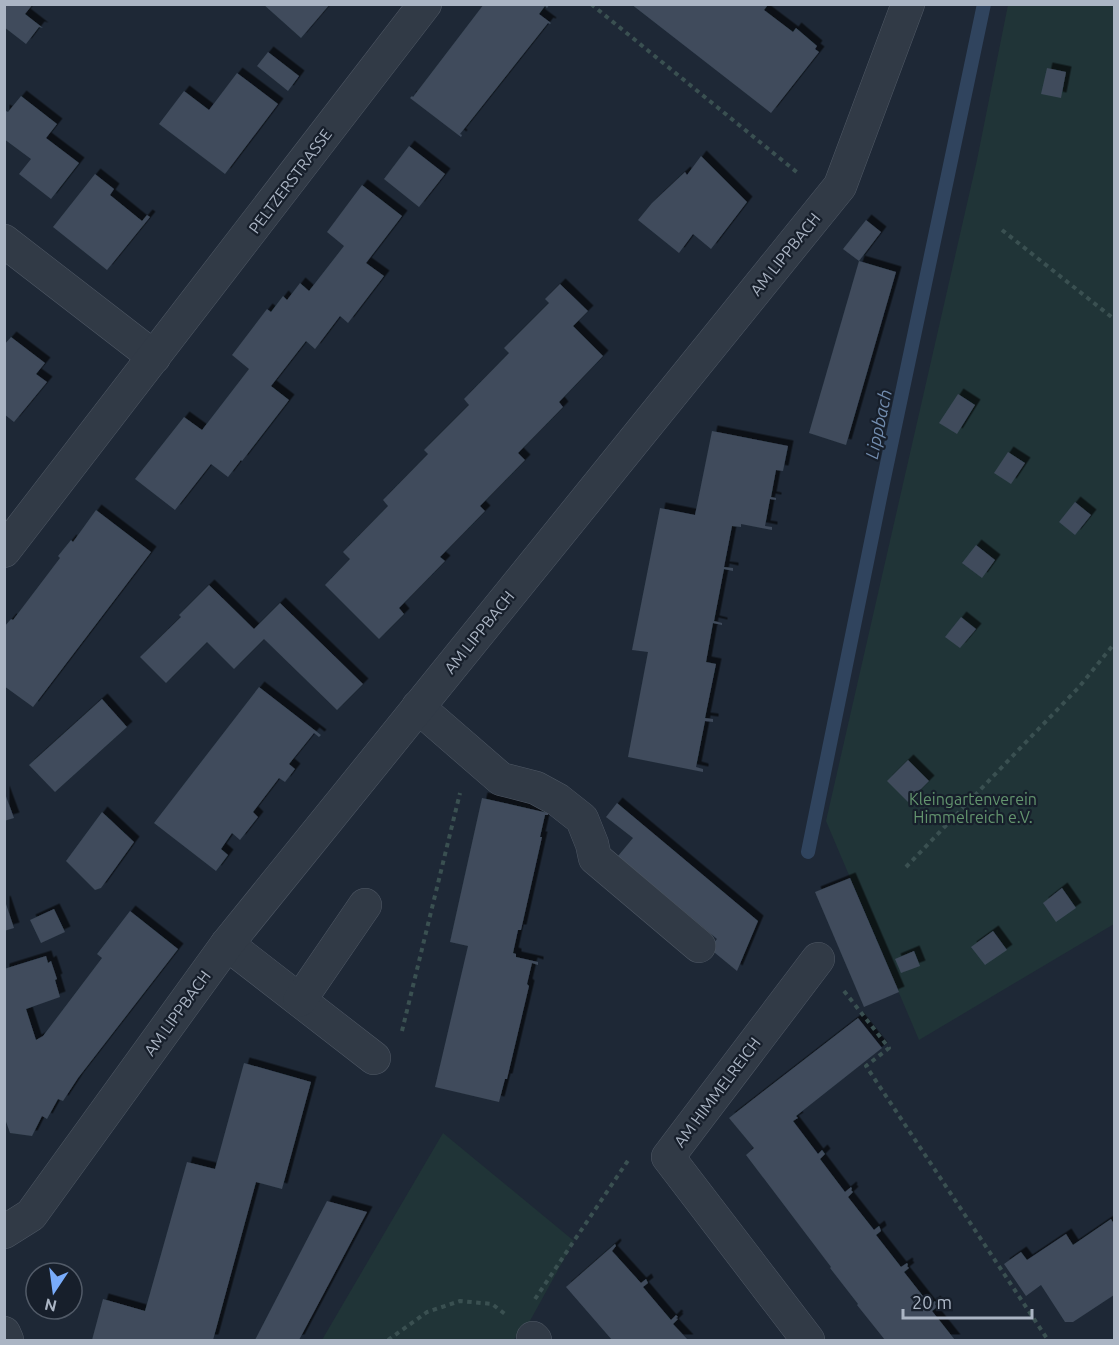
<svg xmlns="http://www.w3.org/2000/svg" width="1119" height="1345" viewBox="0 0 1119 1345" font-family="Ubuntu,sans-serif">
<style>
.green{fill:#203437}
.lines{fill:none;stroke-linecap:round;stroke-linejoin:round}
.stream{stroke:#30445e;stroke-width:14}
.building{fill:#3f4b5b;filter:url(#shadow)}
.minor-casing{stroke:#4f5865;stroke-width:34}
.path{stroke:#3a5051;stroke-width:4;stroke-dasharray:4.5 4.5;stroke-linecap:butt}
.minor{stroke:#313a46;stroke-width:33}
.labels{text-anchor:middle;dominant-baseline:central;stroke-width:4.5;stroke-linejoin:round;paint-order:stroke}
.street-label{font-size:16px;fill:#abb5c4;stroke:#171f2b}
.park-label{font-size:16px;fill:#63946e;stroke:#171f2b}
.water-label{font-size:18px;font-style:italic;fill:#728cae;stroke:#171f2b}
</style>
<defs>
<filter id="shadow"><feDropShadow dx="5.5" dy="-5.5" stdDeviation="0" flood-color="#0009"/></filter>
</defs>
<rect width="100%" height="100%" fill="#1e2836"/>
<g class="green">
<path d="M1008,5H1114V924L919,1040L826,821L977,160Z"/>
<path d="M443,1133L574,1241L526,1328L513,1340H322Z"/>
</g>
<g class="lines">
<path class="stream" d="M808,852L883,483L984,4"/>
</g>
<g class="building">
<path d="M4,4H33L25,14L43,28L39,27L26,44L4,27Z"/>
<path d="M263,4H330L301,38Z"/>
<path d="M484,4H550L547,8L545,6L539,14L551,23L550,24L548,23L460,134L462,135L461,137L410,98L412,96L413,97Z"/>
<path d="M631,4H765L767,6L764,10L793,32L796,28L817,46L815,49L819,52L771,113Z"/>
<path d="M268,52L299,76L288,91L257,66Z"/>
<path d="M1047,68L1066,72L1061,98L1041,94Z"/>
<path d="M237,73L278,104L225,174L159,124L184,91L209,110Z"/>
<path d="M21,96L57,124L46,138L79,163L51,199L19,174L31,159L4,139V110L8,112Z"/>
<path d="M409,146L445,174L419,207L384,179Z"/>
<path d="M701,156L747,202L711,249L693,234L679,253L638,220L652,203L685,172L687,175Z"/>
<path d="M95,174L114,189L110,195L142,221L147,215L150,217L107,270L53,227Z"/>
<path d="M362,185L402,216L366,263L384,276L348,323L340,316L315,349L306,341L271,386L289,400L242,461L241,460L228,477L211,464L175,510L135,479L184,417L202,430L249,369L232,355L267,309L271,312L283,296L287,300L300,283L309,291L344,246L327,232Z"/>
<path d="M866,220L881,232L859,261L843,249Z"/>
<path d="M859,261L896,272L846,445L809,433Z"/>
<path d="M560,284L588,311L573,326L603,356L559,402L563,407L518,453L525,460L480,506L485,511L440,557L445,561L399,608L404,614L379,639L325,585L350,559L343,552L388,506L383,500L428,454L424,450L469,405L464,399L509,353L504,348L549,303L545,299Z"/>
<path d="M11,337L45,363L36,374L47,382L14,422L4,414V345Z"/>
<path d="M958,394L975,405L957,434L939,423Z"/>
<path d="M712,431L788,446L783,471L776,470L771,497L776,498V500L770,499L765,526L772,527V530L741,524V527L732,526L724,567L733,568V571L724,569L714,621L722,623V625L713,623L706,662L716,664L705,718L713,719V722L705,721L696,767L703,769V772L628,757L648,652L632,650L660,508L695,515Z"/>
<path d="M1008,452L1025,463L1011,484L994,473Z"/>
<path d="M1075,502L1091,515L1075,535L1059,522Z"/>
<path d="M96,510L151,552L33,707L4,686V627L11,619L13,620L60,558L58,556L71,540L73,542Z"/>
<path d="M976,545L995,560L982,578L962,563Z"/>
<path d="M209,585L254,629L280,603L363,684L337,710L264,639L234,669L207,642L166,683L140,657L181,617L179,615Z"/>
<path d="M961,617L976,629L960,648L945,637Z"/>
<path d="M259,687L321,735L319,737L314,733L289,764L295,769L285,782L279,778L253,812L258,817L240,840L232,833L221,849L228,855L216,871L154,823Z"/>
<path d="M102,699L127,727L55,792L29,765Z"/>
<path d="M908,760L929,781L908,802L887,781Z"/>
<path d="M4,791L14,818L4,821Z"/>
<path d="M482,798L548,813V815H545L540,837H542L521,930H518L513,953L516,954V957L538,962V965L532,963L527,984L529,986L507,1079H505L499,1102L435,1087L468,946L450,942Z"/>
<path d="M617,803L758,921L737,971L709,948L717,939L618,856L633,838L606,817Z"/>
<path d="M102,812L134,842L101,888L95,890L66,861Z"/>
<path d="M850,878L899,992L864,1007L815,892Z"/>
<path d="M1062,888L1076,908L1056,922L1043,903Z"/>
<path d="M5,901L14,928L4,931V902Z"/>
<path d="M54,909L65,932L41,943L30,920Z"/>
<path d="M130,911L178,949L78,1078L63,1101L58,1099L47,1119L42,1116L32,1136L10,1133L4,1116V969L46,956L48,963L51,961L57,979L55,980L60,997L26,1009L36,1040L43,1036L102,958L97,954Z"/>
<path d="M993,931L1007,950L985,965L971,947Z"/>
<path d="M914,951L920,966L901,973L895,959Z"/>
<path d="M858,1018L882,1048L796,1116L798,1118L793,1121L818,1154L822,1150L825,1154L820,1159L845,1192L851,1187L852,1189L851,1190L853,1192L848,1197L874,1230L879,1226L880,1228L881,1231L876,1235L901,1267L907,1263L908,1265L907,1266L909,1268L904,1272L930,1305L935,1301L936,1303L935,1304L937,1307L932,1311L955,1340H885L857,1305L858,1304L830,1268L831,1267L746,1155L754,1148L729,1118Z"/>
<path d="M244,1063L311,1082L282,1189L256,1182L213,1340H92L103,1299L145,1311L187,1162L215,1169Z"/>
<path d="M327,1201L367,1212L299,1340H255Z"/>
<path d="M1111,1219L1114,1224V1295L1073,1322H1065L1041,1285L1026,1296L1004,1264L1021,1252L1027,1260L1066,1234L1073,1245Z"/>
<path d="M615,1244L616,1246L612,1251L641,1283L646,1279L648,1283L643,1287L671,1320L676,1315L678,1317L676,1318L678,1319L673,1324L688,1340H612L566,1287Z"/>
</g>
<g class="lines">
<g class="minor-casing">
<g id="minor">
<path d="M4,241L154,357"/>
<path d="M4,551L425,4"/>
<path d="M418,707L501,779L536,788L558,800L582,819L592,844L595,858L699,946"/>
<path d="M227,944L374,1058"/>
<path d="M300,1000L365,905"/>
<path d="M4,1232L31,1215L227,944L840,186L908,4"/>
<path d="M4,1333L7,1340"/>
<path d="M533,1338L535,1340"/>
<path d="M808,1340L668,1157L818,959"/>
</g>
</g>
<g class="path">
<path d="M591,4L799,174"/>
<path d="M1002,230L1114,319"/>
<path d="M906,867L1079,687L1114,644"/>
<path d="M844,991L889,1048L866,1066L1048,1340"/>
<path d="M402,1031L460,793"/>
<path d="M535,1299L629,1159"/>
<path d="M388,1340L427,1312L460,1301L492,1304L505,1314"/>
</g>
<use href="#minor" class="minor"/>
</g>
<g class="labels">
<g class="street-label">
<text transform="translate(290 181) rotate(-53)">PELTZERSTRASSE</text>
<text transform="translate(785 254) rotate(-51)">AM LIPPBACH</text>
<text transform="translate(479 632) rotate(-51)">AM LIPPBACH</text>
<text transform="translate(177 1013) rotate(-54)">AM LIPPBACH</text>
<text transform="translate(717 1092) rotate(-53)">AM HIMMELREICH</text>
</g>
<g class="park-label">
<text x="973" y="799">Kleingartenverein<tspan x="973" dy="18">Himmelreich e.V.</tspan></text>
</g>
<g class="water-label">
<text transform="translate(878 424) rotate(-78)">Lippbach</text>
</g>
</g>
<rect width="1119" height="1345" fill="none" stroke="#abb5c4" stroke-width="12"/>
<g transform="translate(54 1291) rotate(193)"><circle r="28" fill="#171f2b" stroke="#525b68" stroke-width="1.5"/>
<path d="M0-4.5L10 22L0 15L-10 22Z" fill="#79acfb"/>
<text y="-9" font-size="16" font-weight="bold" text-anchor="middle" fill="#abb5c4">N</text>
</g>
<path d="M903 1309v9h129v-9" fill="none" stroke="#abb5c4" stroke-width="3"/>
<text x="912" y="1309" font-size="18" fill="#abb5c4" stroke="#171f2b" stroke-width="4.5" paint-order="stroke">20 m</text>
</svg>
